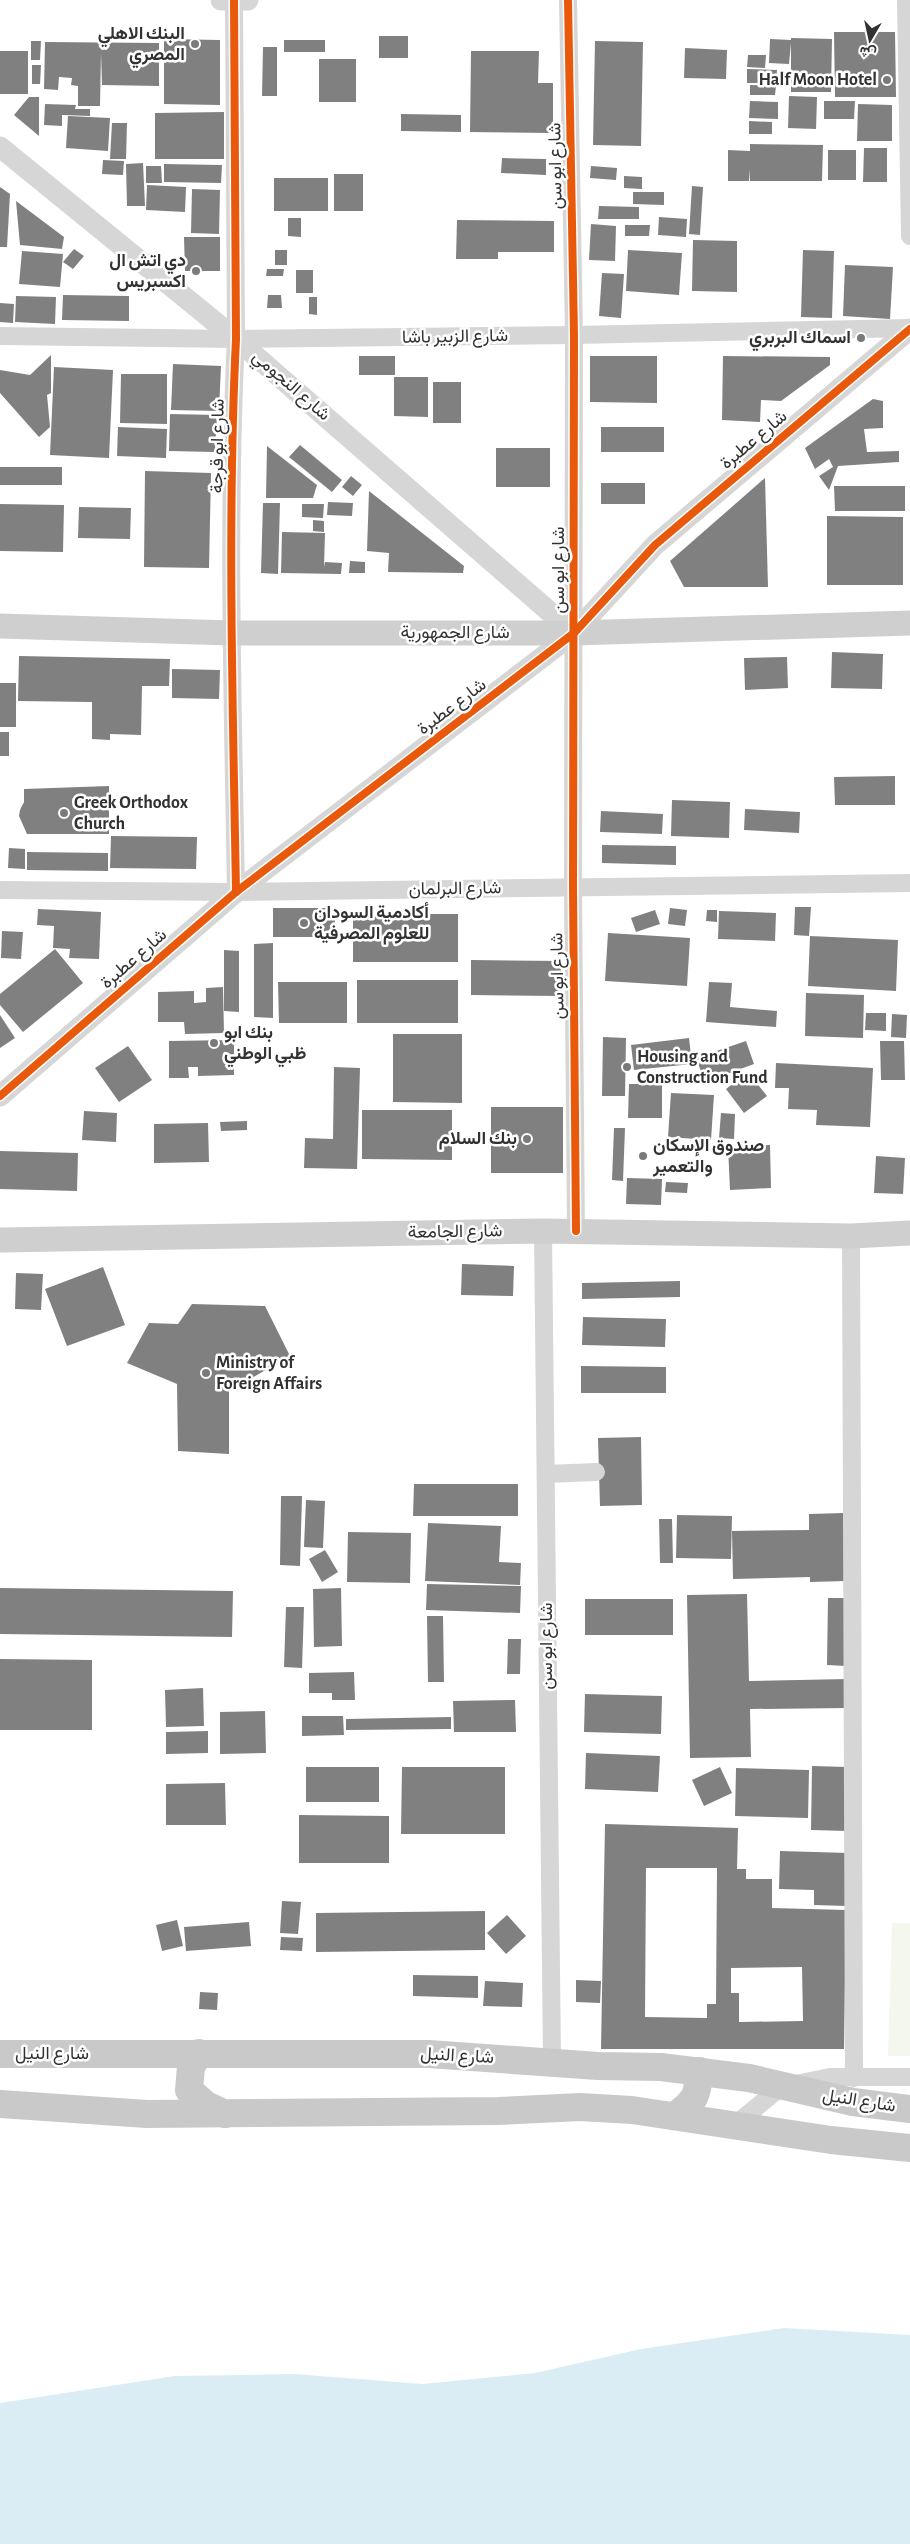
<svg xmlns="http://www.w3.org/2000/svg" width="910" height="2544" viewBox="0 0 910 2544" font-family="'Alegreya Sans',Vazirmatn,sans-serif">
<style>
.green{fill:#f3f7ee}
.water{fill:#dbedf4}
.building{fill:#808080;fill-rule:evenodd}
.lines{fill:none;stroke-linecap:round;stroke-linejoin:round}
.minor{stroke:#d6d6d6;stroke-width:18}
.tertiary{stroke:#d6d6d6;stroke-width:21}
.secondary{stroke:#cfcfcf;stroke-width:25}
.primary{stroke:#c9c9c9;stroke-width:28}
.cycleway-casing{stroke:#fff;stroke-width:11}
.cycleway{stroke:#e8590c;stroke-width:8}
.poi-dot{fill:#7a7a7a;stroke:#fff;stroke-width:2}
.labels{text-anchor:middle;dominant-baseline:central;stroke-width:5;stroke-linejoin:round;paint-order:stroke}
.poi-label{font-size:18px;font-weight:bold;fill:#323232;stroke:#fff;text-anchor:start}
.street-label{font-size:18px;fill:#323232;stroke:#fff}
</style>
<rect width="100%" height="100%" fill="#fff"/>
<path class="green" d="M892,1923H910V2056H888Z"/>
<path class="water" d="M784,2328L910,2335V2544H0V2403L175,2376L294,2374L422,2384L535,2373L641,2349Z"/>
<g class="building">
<path d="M834,32H895L896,97H835Z"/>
<rect x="379" y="36" width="29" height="22"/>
<path d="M791,38L832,39L831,92H791V43L789,64L769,63L770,39L791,40Z"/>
<path d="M164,39L220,40V105L164,104Z"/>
<rect x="284" y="40" width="41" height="12"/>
<path d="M31,41H41L40,60H31Z"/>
<path d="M595,41L643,42L641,146L593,145Z"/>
<path d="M45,42L159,43V86L102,85L101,52L100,106H78V86L71,85L72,78L59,77L58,90L44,89Z"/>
<path d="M263,47H277V96H262Z"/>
<path d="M685,48L727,50L726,79L684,78Z"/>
<rect x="0" y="51" width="28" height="43"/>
<path d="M471,51H539L538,83H553V133L470,132Z"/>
<path d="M748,55H766L765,68L747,67Z"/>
<rect x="319" y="59" width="37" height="43"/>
<path d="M32,65H41L40,84H32Z"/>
<path d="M747,69L777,70L776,83H747Z"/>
<path d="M750,85L776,86L775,95H750Z"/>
<path d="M789,96L817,97L816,129L788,128Z"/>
<path d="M29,97H39V136L14,115Z"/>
<path d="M750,101L778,102V119L749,118Z"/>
<path d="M824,101H855L854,119H824Z"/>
<path d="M45,104L76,105L75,109H90V116L62,115V126L44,125Z"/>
<path d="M858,104L892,105V141H857Z"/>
<path d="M224,112V159H155V113Z"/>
<path d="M401,114L461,115V132L401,131Z"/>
<path d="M68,116L110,118L108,151L66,148Z"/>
<path d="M749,121L772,122V134H749Z"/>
<path d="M112,123H127L126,159H110Z"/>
<path d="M750,144L823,145L822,181H750L749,169V181H728V150L750,151Z"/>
<path d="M864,148H887V182H863Z"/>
<rect x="828" y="150" width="28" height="30"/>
<path d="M502,158L546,159V175L501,173Z"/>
<path d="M103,160L124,161L123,175L102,174Z"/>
<path d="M143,163L145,206H127L126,164Z"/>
<path d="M164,164L222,165L221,183L164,182Z"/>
<path d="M146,166H161L162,183H146Z"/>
<path d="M591,166L617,168L616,180L590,178Z"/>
<rect x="334" y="174" width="29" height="37"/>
<path d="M624,176L642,177V189L624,188Z"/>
<rect x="274" y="178" width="54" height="33"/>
<path d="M147,185L186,187L185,212L146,210Z"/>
<path d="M692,186L703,187L700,235L689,234Z"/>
<path d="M0,187L10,194L7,247H0Z"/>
<path d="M192,189L220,190L219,234L191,233Z"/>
<path d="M633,192H664V205L633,204Z"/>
<path d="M16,201L64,237L62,249L20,245Z"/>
<path d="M599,206L639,207V219H598Z"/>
<path d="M659,217L687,219L686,237L658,235Z"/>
<path d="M288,218H301V237L288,236Z"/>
<path d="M457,220L554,221V252H498V259H456Z"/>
<path d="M591,224L616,226L615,261L589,260Z"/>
<path d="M625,225H650L649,236H625Z"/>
<path d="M184,237H220V271H185Z"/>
<path d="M693,240L737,241V292L692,291Z"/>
<path d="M74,249L84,256L73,269L63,262Z"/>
<rect x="275" y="250" width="12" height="15"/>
<path d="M628,250L682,253L679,295L626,291Z"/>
<path d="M803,250L834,251L832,318L801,317Z"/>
<path d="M22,251L63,254L60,287L19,284Z"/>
<path d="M845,265L893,267L890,319L843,316Z"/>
<path d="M267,269H284L283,276H266Z"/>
<rect x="296" y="270" width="17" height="23"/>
<path d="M602,273L624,274L621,318L599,316Z"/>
<path d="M63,295L129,296V321L62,320Z"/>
<path d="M268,295H281L282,308H267Z"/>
<path d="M16,296L56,297L55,324L15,322Z"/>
<path d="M309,297H317V315L309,314Z"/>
<path d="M0,303L14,304L13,323L0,322Z"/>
<path d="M51,355V393L47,395L50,427L39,437L0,393V370L30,375Z"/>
<rect x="359" y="356" width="36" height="19"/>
<path d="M590,356H657V403L590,402Z"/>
<path d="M723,356L830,357V365L781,401L761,400L760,422L722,420Z"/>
<path d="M173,364L221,366L219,411L171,410Z"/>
<path d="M54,367L113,370L109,458L50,455Z"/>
<path d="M121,374H167V424L120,423Z"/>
<path d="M394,377H428V417L394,416Z"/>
<rect x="433" y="382" width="28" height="41"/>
<path d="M873,399L883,401V428L864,429L867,452L899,451V462L838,466L829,490L819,476L833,467L829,459L815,469L805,448Z"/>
<path d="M170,414L217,415L215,452L169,451Z"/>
<path d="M118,427L167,429L166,458L117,456Z"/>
<rect x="601" y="427" width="63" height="25"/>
<path d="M300,445L342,480L332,492L289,457Z"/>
<path d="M267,446L317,485L313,498H266Z"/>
<rect x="496" y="448" width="54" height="39"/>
<rect x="0" y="467" width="62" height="18"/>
<path d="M145,471L211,473L209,568L144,567Z"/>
<path d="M351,476L362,485L353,496L342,487Z"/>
<path d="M765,478L768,587H684L670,561Z"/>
<rect x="601" y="483" width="44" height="21"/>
<path d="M834,486H905V511H835Z"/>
<path d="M369,491L464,566L463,573L388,572L389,553L367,551Z"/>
<path d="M328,502L353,503L352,516L327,515Z"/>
<path d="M263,503H280L278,574L261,573Z"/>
<path d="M0,504L64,505L63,552L0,551Z"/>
<path d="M302,504H324L323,518L302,517Z"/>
<path d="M79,507L131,508L130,539L78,538Z"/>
<path d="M827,516L903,517V585H827Z"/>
<path d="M313,520L324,521V532L313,531Z"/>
<path d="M282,532L325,533L324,567L325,562L342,563L341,574L281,573Z"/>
<path d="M350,561L365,562V573H349Z"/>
<path d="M832,652L883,654L882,689L831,688Z"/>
<path d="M19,656L170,659L169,686H142L141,735L110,734V740L92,739V702L18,701Z"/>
<path d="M787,657L788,688L745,690L744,658Z"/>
<path d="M172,669L220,670L219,699L172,698Z"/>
<rect x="0" y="683" width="16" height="44"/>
<rect x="0" y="732" width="9" height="24"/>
<path d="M895,776V805H835L834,777Z"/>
<path d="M109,786V834H27L19,816L20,810L24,802V789Z"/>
<path d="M672,800L730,802L729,838L671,836Z"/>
<path d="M745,809L800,812L799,833L744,830Z"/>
<path d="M601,811L663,814L662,834L600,832Z"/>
<path d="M111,836L197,837L196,869L110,868Z"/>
<path d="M602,845L676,846V865L602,863Z"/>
<path d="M9,848L25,849V869L8,868Z"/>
<path d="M27,852L108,853V871L27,870Z"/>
<path d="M795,907H811L809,936L794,935Z"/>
<rect x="273" y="908" width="62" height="29"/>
<path d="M670,908L687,910L685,926L668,924Z"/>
<path d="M38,909L101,912L99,959L69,958L70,949L53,948L54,926L37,925Z"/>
<path d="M655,910L660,924L636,932L631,918Z"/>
<path d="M707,910H717V922L706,921Z"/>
<path d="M719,911L776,913L775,941L718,939Z"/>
<rect x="353" y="914" width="105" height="48"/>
<path d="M2,931L23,932L21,959L1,958Z"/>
<path d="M608,933L690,938L687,986L605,981Z"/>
<path d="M810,936L898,940L896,991L808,986Z"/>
<path d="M273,943V1018L254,1017V944Z"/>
<path d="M55,949L83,983L23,1032L0,1005V994Z"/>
<path d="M224,950L239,951V1012L224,1011Z"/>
<path d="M471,960L561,961V996L471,995Z"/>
<rect x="357" y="980" width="101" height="43"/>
<path d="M278,982H347V1023H279Z"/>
<path d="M709,982L732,983L730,1007L777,1011L776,1027L706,1022Z"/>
<path d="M223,987L224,1033L185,1034L184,1022H158V992L194,991V1003L206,1002V988Z"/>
<path d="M806,993L864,995L863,1038L805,1036Z"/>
<path d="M866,1013H886V1031L865,1030Z"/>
<path d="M892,1014L907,1015L906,1038L891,1037Z"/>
<path d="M0,1015L15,1038L0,1048Z"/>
<path d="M393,1034H462V1103L393,1102Z"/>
<path d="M603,1037L626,1038L625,1096H602Z"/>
<path d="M689,1038L692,1064L634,1070L631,1045Z"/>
<path d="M234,1040V1075L198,1076V1067H188L189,1078H169V1041Z"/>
<path d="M746,1041L754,1064L705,1082L696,1058Z"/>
<path d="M880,1041H904L905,1080H881Z"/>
<path d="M128,1046L152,1080L119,1102L95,1068Z"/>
<path d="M776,1063L873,1068L870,1127L816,1125L817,1110L788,1109L789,1088H775Z"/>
<path d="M334,1067L360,1068L357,1169L304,1168L305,1138L333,1139Z"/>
<path d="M748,1072L767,1096L744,1113L726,1089Z"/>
<path d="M629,1084H662V1118H628Z"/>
<path d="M671,1093L714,1095L711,1140L668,1137Z"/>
<rect x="491" y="1107" width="72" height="66"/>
<path d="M362,1110H452V1160L362,1159Z"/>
<path d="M84,1111L117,1113L116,1142L82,1140Z"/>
<path d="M721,1113L735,1114L734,1139L719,1138Z"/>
<path d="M247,1121V1130L221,1131L220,1122Z"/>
<path d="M208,1123L209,1162L154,1163V1124Z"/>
<path d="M614,1128H625L623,1181L612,1180Z"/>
<path d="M770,1145L771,1188L730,1190L728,1146Z"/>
<path d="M0,1151L78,1153L77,1191L0,1189Z"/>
<path d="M876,1156L905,1158L903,1194L874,1193Z"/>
<path d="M627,1178L662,1179L661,1205L626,1204Z"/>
<path d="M666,1182L688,1183L687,1193L665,1192Z"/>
<path d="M462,1264L514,1266L513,1296L461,1295Z"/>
<path d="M103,1267L125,1325L67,1346L45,1289Z"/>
<path d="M16,1273L43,1274L41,1310L15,1309Z"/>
<path d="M680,1281V1297L582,1299V1283Z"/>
<path d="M192,1304L265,1306L290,1356L229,1391V1454L178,1451L177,1384L127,1363L149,1323L178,1324Z"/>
<path d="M583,1317L666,1319L665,1347L582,1345Z"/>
<path d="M581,1366L666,1367V1393H581Z"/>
<path d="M641,1437L642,1505L600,1506L598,1438Z"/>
<path d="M414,1484H518V1516H413Z"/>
<path d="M281,1496H302L300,1566L280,1565Z"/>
<path d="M306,1500L325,1501L323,1548L304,1547Z"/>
<path d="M844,1513L846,1581L810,1582V1577L733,1579L732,1531L809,1530V1514Z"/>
<path d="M677,1515L732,1516L731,1559L676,1558Z"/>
<path d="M659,1519H672L673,1563H660Z"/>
<path d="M428,1523L501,1526L499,1562L521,1563L520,1585L425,1581Z"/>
<path d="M348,1532L411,1533L410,1583L347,1582Z"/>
<path d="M325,1550L338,1572L322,1582L309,1559Z"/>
<path d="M427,1584L521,1586L520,1613L426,1610Z"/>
<path d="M0,1588L233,1591L232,1637L0,1634Z"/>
<path d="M341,1588L342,1646L314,1647L313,1589Z"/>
<path d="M747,1594L749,1681L847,1679V1708L750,1709L751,1757L690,1758L687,1595Z"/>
<path d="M828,1598H847L846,1666L827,1665Z"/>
<rect x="585" y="1599" width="88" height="36"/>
<path d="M286,1607H304L302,1668L284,1667Z"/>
<path d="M427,1616H443L444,1682H428Z"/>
<path d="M508,1639H521L520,1674H507Z"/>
<path d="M0,1659L92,1660V1730H0Z"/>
<path d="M354,1672L355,1700H332V1693H309V1673Z"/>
<path d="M203,1688L204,1726L166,1727L165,1690Z"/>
<path d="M585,1694L662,1696L661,1734L584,1732Z"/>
<path d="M515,1700L516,1732H454L453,1701Z"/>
<path d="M265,1711L266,1753L220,1754V1712Z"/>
<path d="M302,1716H343L344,1735L302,1736Z"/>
<path d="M451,1717V1729L346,1730V1719Z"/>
<path d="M208,1731V1753L166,1754V1732Z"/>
<path d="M586,1753L660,1756L658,1792L585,1789Z"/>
<path d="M812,1766L848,1767V1831L811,1830Z"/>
<rect x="306" y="1767" width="73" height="35"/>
<path d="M402,1767H505V1834H401Z"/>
<path d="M720,1767L732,1793L704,1806L692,1780Z"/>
<path d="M736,1768L809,1770L808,1818L735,1816Z"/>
<path d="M225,1783L226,1825H166V1784Z"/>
<path d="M299,1815L389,1816V1863H299Z"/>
<path d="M605,1824L738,1828L737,1869H746V1879H772V1908L846,1910L844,2049H601ZM646,1868H717L716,2004H707V2018L645,2017ZM802,1967L803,2021L739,2022V1993H731V1968Z"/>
<path d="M780,1851L849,1853L847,1906L814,1905V1890L779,1889Z"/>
<path d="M282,1901L301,1902L298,1934L280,1933Z"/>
<path d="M485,1911V1950L316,1952V1913Z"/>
<path d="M507,1915L526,1936L506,1954L487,1933Z"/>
<path d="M177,1920L183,1946L162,1951L156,1925Z"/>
<path d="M249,1922L251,1946L186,1951L184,1927Z"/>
<path d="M281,1937L303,1938L302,1951L280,1950Z"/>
<path d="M413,1975L478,1976V1998L413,1996Z"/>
<path d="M576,1980L601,1981L600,2003L576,2002Z"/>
<path d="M485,1981L523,1983L522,2007L483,2006Z"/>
<path d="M200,1992L218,1993L217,2010L199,2009Z"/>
</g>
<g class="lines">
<g class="minor">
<path d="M234,0L236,339C227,523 233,708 236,892"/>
<path d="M568,0L574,335L573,888L576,1231"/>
<path d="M906,0L910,236"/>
<path d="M0,336L236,339L574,335L910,328"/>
<path d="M0,890L236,892L910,883"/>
<path d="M543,1231L552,2061"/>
<path d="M851,1236L854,2078"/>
<path d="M546,1474L596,1472"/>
<path d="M736,2124L781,2087L830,2077H910"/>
</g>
<g class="tertiary">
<path d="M221,0H248"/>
<path d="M0,147L236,339L574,633"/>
<path d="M0,1096L236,892L574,633L655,545L910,329"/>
</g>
<g class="secondary">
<path d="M0,626L231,633H574L910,623"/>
<path d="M0,1240L543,1231L851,1236L910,1233"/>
</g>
<g class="primary">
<path d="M199,2053L191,2067L189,2090L206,2105L225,2114"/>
<path d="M0,2054H429L598,2066L661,2067L749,2078L853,2102L910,2109"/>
<path d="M0,2104L147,2114L498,2111L580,2107L632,2110L831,2140L910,2148"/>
<path d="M675,2116C695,2101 698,2096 699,2071"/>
</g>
<g class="cycleway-casing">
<g id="cycleway">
<path d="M234,0L236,339C227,523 233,708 236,892"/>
<path d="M568,0L574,335L573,888L576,1231"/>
<path d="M0,1096L236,892L574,633L655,545L910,329"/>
</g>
</g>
<use href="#cycleway" class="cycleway"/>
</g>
<g class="poi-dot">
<circle cx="195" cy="44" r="5"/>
<circle cx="887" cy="80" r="5"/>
<circle cx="196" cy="271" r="5"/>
<circle cx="861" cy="338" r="5"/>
<circle cx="64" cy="813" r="5"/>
<circle cx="304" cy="923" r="5"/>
<circle cx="214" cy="1043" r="5"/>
<circle cx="627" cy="1067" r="5"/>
<circle cx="527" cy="1139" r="5"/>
<circle cx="643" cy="1156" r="5"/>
<circle cx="206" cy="1373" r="5"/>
</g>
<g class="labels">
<g class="poi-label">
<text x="185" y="34" text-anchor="end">البنك الاهلي<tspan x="185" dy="21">المصري</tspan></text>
<text x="877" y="80" text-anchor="end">Half Moon Hotel</text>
<text x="186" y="261" text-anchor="end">دي اتش ال<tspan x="186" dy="21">اكسبريس</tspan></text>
<text x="851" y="338" text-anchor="end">اسماك البربري</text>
<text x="74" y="803">Greek Orthodox<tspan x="74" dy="21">Church</tspan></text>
<text x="314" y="913">أكادمية السودان<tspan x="314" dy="21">للعلوم المصرفية</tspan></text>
<text x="224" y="1033">بنك ابو<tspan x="224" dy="21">ظبي الوطني</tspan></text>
<text x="637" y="1057">Housing and<tspan x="637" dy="21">Construction Fund</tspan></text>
<text x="517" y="1139" text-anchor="end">بنك السلام</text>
<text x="653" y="1146">صندوق الإسكان<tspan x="653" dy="21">والتعمير</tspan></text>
<text x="216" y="1363">Ministry of<tspan x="216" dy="21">Foreign Affairs</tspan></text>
</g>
<g class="street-label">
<text transform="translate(556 166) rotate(-91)">شارع ابو سن</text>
<text transform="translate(455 337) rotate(-1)">شارع الزبير باشا</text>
<text transform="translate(291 386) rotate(41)">شارع النجومي</text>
<text transform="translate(754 440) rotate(-40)">شارع عطبرة</text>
<text transform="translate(218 446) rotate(-89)">شارع ابو قرجة</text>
<text transform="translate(559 570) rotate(-90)">شارع ابو سن</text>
<text x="455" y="633">شارع الجمهورية</text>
<text transform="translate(452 707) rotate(-37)">شارع عطبرة</text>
<text transform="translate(455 889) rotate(-1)">شارع البرلمان</text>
<text transform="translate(134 959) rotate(-41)">شارع عطبرة</text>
<text transform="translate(558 976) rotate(-91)">شارع ابو سن</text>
<text transform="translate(455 1232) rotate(-1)">شارع الجامعة</text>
<text transform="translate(547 1646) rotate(-90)">شارع ابو سن</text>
<text x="52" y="2054">شارع النيل</text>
<text transform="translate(457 2056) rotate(3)">شارع النيل</text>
<text transform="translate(859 2101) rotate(9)">شارع النيل</text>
</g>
</g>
<g transform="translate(870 40) rotate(189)" stroke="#ffffff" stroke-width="4" paint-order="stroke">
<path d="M0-4L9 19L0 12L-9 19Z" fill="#323232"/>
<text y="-8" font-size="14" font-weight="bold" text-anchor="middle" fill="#323232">ش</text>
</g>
</svg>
